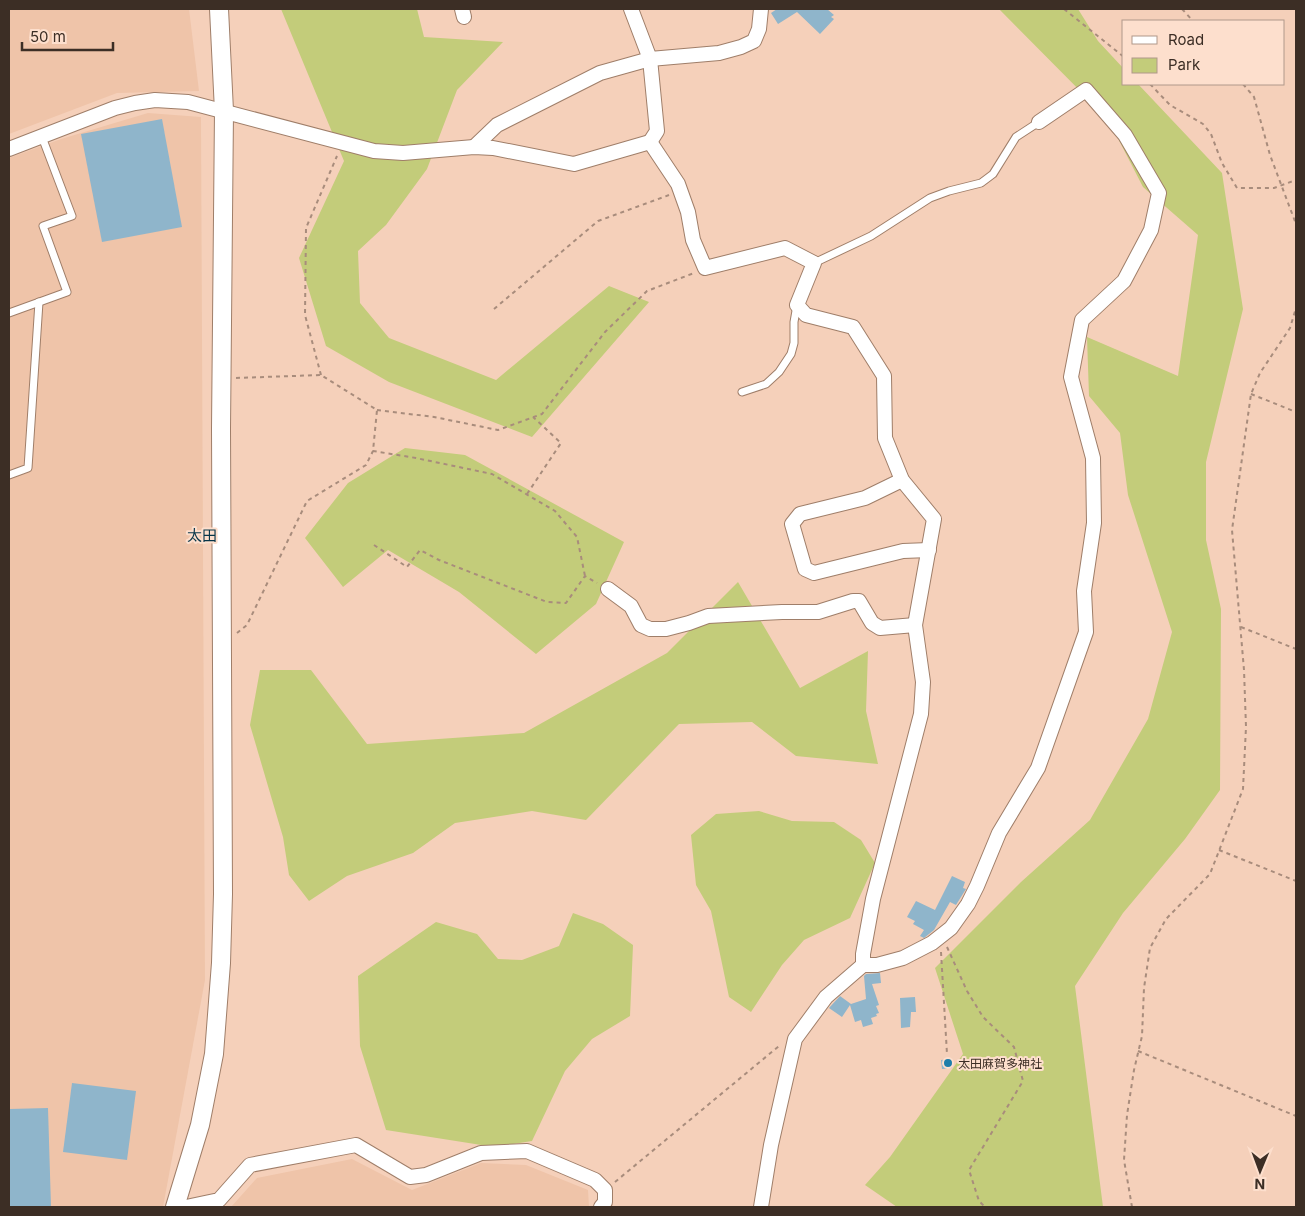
<svg xmlns="http://www.w3.org/2000/svg" width="1305" height="1216" viewBox="0 0 1305 1216" font-family="Inter,'Noto Sans JP',sans-serif">
<style>
.built{fill:#efc4a9}
.green{fill:#c3cc7a}
.building{fill:#8fb5cb}
.lines{fill:none;stroke-linecap:round;stroke-linejoin:round}
.service-casing{stroke:#9f7e69;stroke-width:9}
.minor-casing{stroke:#9f7e69;stroke-width:16}
.tertiary-casing{stroke:#9f7e69;stroke-width:20}
.path{stroke:#a88c7c;stroke-width:2;stroke-dasharray:4 4;stroke-linecap:butt}
.service{stroke:#fff;stroke-width:7}
.minor{stroke:#fff;stroke-width:14}
.tertiary{stroke:#fff;stroke-width:18}
.poi-dot{fill:#1d7eaa;stroke:#fddfcd;stroke-width:2}
.labels{text-anchor:middle;dominant-baseline:central;stroke-width:4;stroke-linejoin:round;paint-order:stroke}
.poi-label{font-size:12px;fill:#3c2e25;stroke:#fddfcd;text-anchor:start}
.quarter-label{font-size:15px;fill:#063549;stroke:#fddfcd}
</style>
<rect width="100%" height="100%" fill="#f5d0ba"/>
<g class="built">
<path d="M9,9H189L199,91L117,93L9,134Z"/>
<path d="M148,113L201,117L205,980L163,1207H9V158L61,139Z"/>
<path d="M352,1159L412,1190L481,1163L526,1165L588,1190L589,1207H231L257,1178Z"/>
</g>
<g class="green">
<path d="M281,9H417L424,37L503,42L457,90L427,169L386,225L358,251L360,303L389,338L496,380L609,286L649,302L532,437L389,382L326,346L299,258L344,161Z"/>
<path d="M999,9H1078L1098,41L1124,69V84H1138L1222,173L1243,309L1206,462V540L1221,609L1220,790L1185,839L1123,913L1075,986L1103,1207H897L865,1185L890,1157L963,1054L935,968L1021,882L1090,820L1148,719L1172,632L1128,495L1120,433L1089,396L1087,337L1178,376L1198,235L1143,187L1108,119Z"/>
<path d="M405,448L465,455L624,542L596,604L536,654L459,592L388,550L343,587L305,538L348,483Z"/>
<path d="M738,582L800,688L868,651L866,711L878,764L796,756L752,722L679,724L586,820L532,811L455,823L413,853L347,876L309,901L289,875L283,837L250,725L260,670H311L367,744L524,733L667,653Z"/>
<path d="M759,811L792,821L834,822L861,840L875,863L850,918L804,940L782,965L751,1012L729,997L711,911L696,885L691,835L716,814Z"/>
<path d="M573,913L603,924L633,945L630,1016L592,1039L565,1071L532,1141L494,1147L386,1130L360,1046L358,976L436,922L477,934L498,959L522,960L559,946Z"/>
</g>
<g class="building">
<path d="M777,9H827L834,15L831,17L834,19L820,34L797,12L778,24L771,13Z"/>
<path d="M162,119L182,227L102,242L81,134Z"/>
<path d="M952,876L965,882L963,888L966,889L956,905L950,902L934,930L924,938L920,936L924,930L913,924L915,921L907,917L916,901L935,910Z"/>
<path d="M880,973L881,983L872,984L879,1005L876,1006L879,1013L876,1014L877,1016L871,1018L873,1024L863,1027L861,1020L855,1022L850,1005L842,1017L829,1008L840,996L851,1004L866,999L864,976L866,974Z"/>
<path d="M915,997L916,1012H911L910,1027L901,1028L900,998Z"/>
<path d="M951,1059L952,1068L942,1069L941,1060Z"/>
<path d="M72,1083L136,1091L127,1160L63,1152Z"/>
<path d="M48,1108L51,1207H9V1109Z"/>
</g>
<g class="lines">
<g class="service-casing">
<g id="service">
<path d="M814,263L871,236L930,198L949,191L981,183L993,174L1016,137L1039,122"/>
<path d="M9,313L67,292L43,226L72,216L42,137"/>
<path d="M742,392L766,384L779,372L791,354L794,343V322L797,305"/>
<path d="M9,475L28,468L39,302"/>
</g>
</g>
<g class="minor-casing">
<g id="minor">
<path d="M462,9L464,17"/>
<path d="M631,9L650,59L657,131L650,142"/>
<path d="M474,147L497,125L600,73L650,59L719,53L741,47L754,41L759,29L761,9"/>
<path d="M9,149L115,108L135,103L155,100L188,102L374,151L403,153L474,147L493,148L574,164L650,142L678,184L688,212L693,240L705,268L785,248L814,263L797,305L806,315L853,327L884,376L885,438L902,480L934,519L915,625L923,682L921,714L873,899L863,954V965L826,997L795,1039L771,1145L761,1207"/>
<path d="M902,480L865,498L800,514L792,524L805,569L814,573L903,551L929,550"/>
<path d="M608,589L631,606L641,625L650,629H666L689,623L708,616L782,612H818L853,601H859L872,623L880,628L915,625"/>
<path d="M863,965H877L903,958L932,943L951,928L968,904L977,886L999,833L1038,768L1086,632L1084,591L1094,523L1093,458L1071,377L1082,320L1124,281L1151,230L1159,193L1125,135L1086,90L1039,122"/>
<path d="M186,1207L219,1200L250,1165L356,1145L410,1177L426,1175L481,1153L527,1151L595,1180L605,1190V1202L601,1207"/>
</g>
</g>
<g class="tertiary-casing">
<path id="tertiary" d="M175,1207L200,1125L214,1054L221,963L223,894L221,429L224,111L219,9"/>
</g>
<g class="path">
<path d="M1064,9L1124,57"/>
<path d="M1182,9L1193,21"/>
<path d="M1150,84L1170,105L1203,124L1211,134L1222,163L1237,188H1274L1296,180"/>
<path d="M1243,84L1254,97L1270,155L1296,224"/>
<path d="M494,309L598,221L669,195"/>
<path d="M321,375L305,315L306,228L337,156"/>
<path d="M236,378L321,375L377,410L373,451L416,458L492,474L555,511L577,537L585,576"/>
<path d="M1251,394L1296,412"/>
<path d="M377,410L434,417L498,430L542,414L605,332L647,291L694,273"/>
<path d="M527,494L561,443L533,417"/>
<path d="M374,545L407,567L420,550L439,560L547,602L566,603L585,576L597,583"/>
<path d="M1241,627L1296,649"/>
<path d="M237,633L247,625L307,501L366,465L373,451"/>
<path d="M1219,850L1296,881"/>
<path d="M947,947L967,991L983,1017L1014,1047L1023,1081L969,1170L979,1201L985,1207"/>
<path d="M941,952L947,1054"/>
<path d="M1138,1051L1296,1116"/>
<path d="M615,1182L779,1046"/>
<path d="M1132,1207L1124,1160L1127,1115L1134,1070L1142,1036L1144,988L1150,948L1166,919L1210,874L1243,789L1246,727L1244,670L1232,530L1251,394L1260,373L1290,328L1296,308"/>
</g>
<use href="#service" class="service"/>
<use href="#minor" class="minor"/>
<use href="#tertiary" class="tertiary"/>
</g>
<circle class="poi-dot" cx="948" cy="1063" r="5"/>
<g class="labels">
<g class="poi-label">
<text x="958" y="1063">太田麻賀多神社</text>
</g>
<g class="quarter-label">
<text x="202" y="535">太田</text>
</g>
</g>
<rect width="1305" height="1216" fill="none" stroke="#3c2e25" stroke-width="20"/>
<rect x="1122" y="20" width="162" height="65" fill="#fddfcd" stroke="#b0988a"/>
<rect x="1132" y="36" width="25" height="8" fill="#ffffff" stroke="#b0988a"/>
<text x="1168" y="45" font-size="15" fill="#3c2e25">Road</text>
<rect x="1132" y="58" width="25" height="15" fill="#c3cc7a" stroke="#b0988a"/>
<text x="1168" y="70" font-size="15" fill="#3c2e25">Park</text>
<g transform="translate(1260 1171) rotate(181)" stroke="#fddfcd" stroke-width="4" paint-order="stroke">
<path d="M0-4L9 19L0 12L-9 19Z" fill="#3c2e25"/>
<text y="-8" font-size="14" font-weight="bold" text-anchor="middle" fill="#3c2e25">N</text>
</g>
<path d="M22 42v8h91v-8" fill="none" stroke="#3c2e25" stroke-width="2.5"/>
<text x="30" y="42" font-size="15" fill="#3c2e25" stroke="#fddfcd" stroke-width="4" paint-order="stroke">50 m</text>
</svg>
